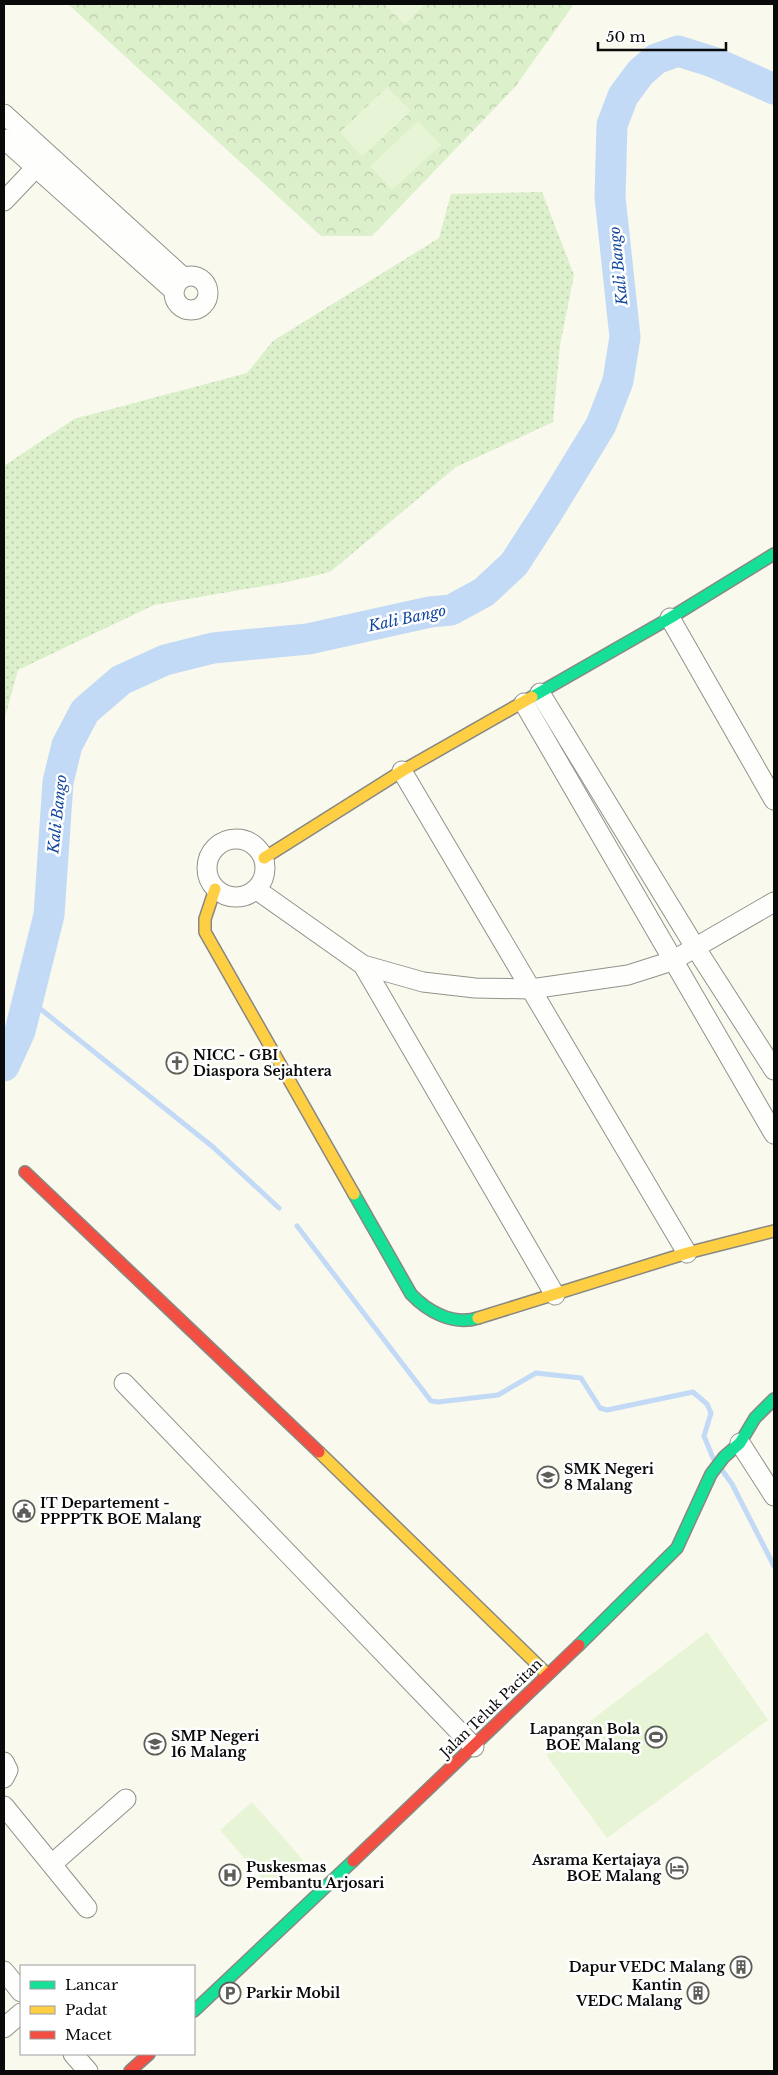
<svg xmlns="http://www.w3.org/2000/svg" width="778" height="2075" viewBox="0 0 778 2075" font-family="'Libre Baskerville',serif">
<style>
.grass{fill:url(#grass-dots)}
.park{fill:url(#park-crowns)}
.pitch{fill:#e7f4d5}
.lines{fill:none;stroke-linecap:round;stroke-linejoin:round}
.stream{stroke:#c2daf5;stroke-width:5}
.river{stroke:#c2daf5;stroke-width:31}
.street-casing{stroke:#92928c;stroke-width:21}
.fast-casing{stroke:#888883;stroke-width:14}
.slow-casing{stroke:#888883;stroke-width:14}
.jam-casing{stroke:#888883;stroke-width:14}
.street{stroke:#fefefc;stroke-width:19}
.fast{stroke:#16e098;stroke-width:11}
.slow{stroke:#ffcf43;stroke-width:11}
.jam{stroke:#f24e42;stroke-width:11}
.labels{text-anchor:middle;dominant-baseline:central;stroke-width:5;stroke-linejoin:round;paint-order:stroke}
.poi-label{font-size:14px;font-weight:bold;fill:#0a0a0a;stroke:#fff;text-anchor:start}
.street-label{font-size:14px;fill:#0a0a0a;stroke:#fff}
.water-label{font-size:15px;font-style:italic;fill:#11479e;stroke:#fff}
</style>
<defs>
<pattern id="grass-dots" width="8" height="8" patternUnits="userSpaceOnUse" patternTransform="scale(1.25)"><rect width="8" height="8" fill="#dcf0cb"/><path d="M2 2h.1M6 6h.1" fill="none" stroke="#bbccad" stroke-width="1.8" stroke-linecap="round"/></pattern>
<pattern id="park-crowns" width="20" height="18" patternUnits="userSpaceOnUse" patternTransform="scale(1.25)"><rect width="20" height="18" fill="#dcf0cb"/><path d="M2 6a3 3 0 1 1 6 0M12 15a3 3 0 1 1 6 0" fill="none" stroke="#bbccad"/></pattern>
</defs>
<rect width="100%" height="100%" fill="#f9f9ed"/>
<path class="grass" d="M542,192L574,275L560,345L553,422L456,467L330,572L287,582L154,605L18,670L4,721V466L74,419L247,373L273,341L439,238L451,194Z"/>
<path class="park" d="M68,4H574L515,87L372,236H321Z"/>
<g class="pitch">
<path d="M384,4H425L405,25Z"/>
<path d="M387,87L411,111L362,157L340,132Z"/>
<path d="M418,121L441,145L392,190L370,166Z"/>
<path d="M707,1632L768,1720L607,1838L546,1755Z"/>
<path d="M252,1802L303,1860L271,1889L220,1830Z"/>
</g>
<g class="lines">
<g class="stream">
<path d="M28,999L213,1147L279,1208"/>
<path d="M297,1226L431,1401L438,1402L498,1395L536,1373L581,1378L600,1408L607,1410L693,1392L707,1404L711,1413L704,1436L713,1458"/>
<path d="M722,1470L732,1484L774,1566"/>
</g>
<path class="river" d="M4,1066L20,1031L49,915L58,782L67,745L85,711L121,680L165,660L213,648L308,639L430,612L451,610L484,592L514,564L549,510L601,425L618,381L625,337L610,197L612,125L623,96L640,73L656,59L678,51L713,62L774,89"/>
<g class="street-casing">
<g id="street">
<path d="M4,114L183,277"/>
<path d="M4,139L174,291"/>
<path d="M4,201L44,159"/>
<circle cx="191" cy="293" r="17"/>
<path d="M670,618L774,800"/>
<path d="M540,693L695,947L774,1070"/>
<path d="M524,703L774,1134"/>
<path d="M402,771L687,1253"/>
<circle cx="236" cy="868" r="29"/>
<path d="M257,890L363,965L423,982L475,988L531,989L628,975L672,961L774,902"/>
<path d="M363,965L555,1295"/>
<path d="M124,1383L474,1747"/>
<path d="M740,1443L774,1496"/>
<path d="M4,1762L8,1770L4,1778"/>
<path d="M4,1806L87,1908"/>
<path d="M52,1864L126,1799"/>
<path d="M4,1971L21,1992"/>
<path d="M4,2028L21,2013"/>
<path d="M73,2054L88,2071"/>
</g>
</g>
<g class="fast-casing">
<g id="fast">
<path d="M532,697L670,618L774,554"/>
<path d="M354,1194L411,1294C427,1311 453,1326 478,1318"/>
<path d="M579,1645L677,1548L711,1474L724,1457L740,1443L755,1418L774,1399"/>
<path d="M194,2011L353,1861"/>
</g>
</g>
<g class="slow-casing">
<g id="slow">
<path d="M264,858L402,771L532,697"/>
<path d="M215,889L205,919V932L354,1194"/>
<path d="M478,1318L687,1253L774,1231"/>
<path d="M319,1452L547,1674"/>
</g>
</g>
<g class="jam-casing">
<g id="jam">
<path d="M25,1172L319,1452"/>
<path d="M353,1861L579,1645"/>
<path d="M130,2071L149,2054"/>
</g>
</g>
<use href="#street" class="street"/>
<use href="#fast" class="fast"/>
<use href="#slow" class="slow"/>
<use href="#jam" class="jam"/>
</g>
<defs>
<g id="church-ring" transform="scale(1.125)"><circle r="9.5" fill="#fff" stroke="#5e5e59" stroke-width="1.5"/><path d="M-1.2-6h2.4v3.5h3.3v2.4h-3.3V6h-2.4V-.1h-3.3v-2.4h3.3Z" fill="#5e5e59"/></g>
<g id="school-ring" transform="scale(1.125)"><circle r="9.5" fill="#fff" stroke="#5e5e59" stroke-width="1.5"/><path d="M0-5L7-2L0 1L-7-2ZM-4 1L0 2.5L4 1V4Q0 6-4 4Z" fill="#5e5e59"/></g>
<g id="civic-ring" transform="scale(1.125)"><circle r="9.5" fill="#fff" stroke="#5e5e59" stroke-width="1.5"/><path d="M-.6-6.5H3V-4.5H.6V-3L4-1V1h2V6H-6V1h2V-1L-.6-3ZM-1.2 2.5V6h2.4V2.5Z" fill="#5e5e59"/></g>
<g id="stadium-ring" transform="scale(1.125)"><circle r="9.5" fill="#fff" stroke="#5e5e59" stroke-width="1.5"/><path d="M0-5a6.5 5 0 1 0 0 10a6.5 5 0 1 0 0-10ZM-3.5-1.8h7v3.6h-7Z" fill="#5e5e59"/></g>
<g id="hotel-ring" transform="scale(1.125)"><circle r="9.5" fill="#fff" stroke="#5e5e59" stroke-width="1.5"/><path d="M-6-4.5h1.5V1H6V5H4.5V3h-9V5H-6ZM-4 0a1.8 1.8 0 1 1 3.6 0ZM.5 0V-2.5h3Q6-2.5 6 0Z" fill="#5e5e59"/></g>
<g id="hospital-ring" transform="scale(1.125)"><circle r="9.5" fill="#fff" stroke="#5e5e59" stroke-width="1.5"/><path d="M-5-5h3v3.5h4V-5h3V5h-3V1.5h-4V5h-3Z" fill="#5e5e59"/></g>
<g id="building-ring" transform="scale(1.125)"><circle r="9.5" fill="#fff" stroke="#5e5e59" stroke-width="1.5"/><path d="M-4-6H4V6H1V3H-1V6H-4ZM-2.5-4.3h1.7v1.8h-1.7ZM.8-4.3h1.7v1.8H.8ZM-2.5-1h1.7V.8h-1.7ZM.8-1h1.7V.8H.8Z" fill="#5e5e59"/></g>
<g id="parking-ring" transform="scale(1.125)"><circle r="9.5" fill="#fff" stroke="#5e5e59" stroke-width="1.5"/><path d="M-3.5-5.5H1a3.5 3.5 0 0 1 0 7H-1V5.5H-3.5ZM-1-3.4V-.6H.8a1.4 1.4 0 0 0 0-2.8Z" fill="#5e5e59"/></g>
</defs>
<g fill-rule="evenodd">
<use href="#church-ring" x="177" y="1063"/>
<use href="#school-ring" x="548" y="1477"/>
<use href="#civic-ring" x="24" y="1511"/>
<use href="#stadium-ring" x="656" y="1737"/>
<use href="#school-ring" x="155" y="1744"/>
<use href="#hotel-ring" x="677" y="1868"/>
<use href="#hospital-ring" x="230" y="1875"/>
<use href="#building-ring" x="741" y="1967"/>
<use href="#parking-ring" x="230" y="1993"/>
<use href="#building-ring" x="698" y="1993"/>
</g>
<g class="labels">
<g class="poi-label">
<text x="193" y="1055">NICC - GBI<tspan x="193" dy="16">Diaspora Sejahtera</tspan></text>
<text x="564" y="1469">SMK Negeri<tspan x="564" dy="16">8 Malang</tspan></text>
<text x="40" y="1503">IT Departement -<tspan x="40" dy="16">PPPPTK BOE Malang</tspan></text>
<text x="640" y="1729" text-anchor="end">Lapangan Bola<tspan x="640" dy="16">BOE Malang</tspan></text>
<text x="171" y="1736">SMP Negeri<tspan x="171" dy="16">16 Malang</tspan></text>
<text x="661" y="1860" text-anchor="end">Asrama Kertajaya<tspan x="661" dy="16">BOE Malang</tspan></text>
<text x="246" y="1867">Puskesmas<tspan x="246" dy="16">Pembantu Arjosari</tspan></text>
<text x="725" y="1967" text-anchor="end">Dapur VEDC Malang</text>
<text x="682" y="1985" text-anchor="end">Kantin<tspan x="682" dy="16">VEDC Malang</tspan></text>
<text x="246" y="1993">Parkir Mobil</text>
</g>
<g class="street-label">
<text transform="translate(491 1708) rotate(-44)">Jalan Teluk Pacitan</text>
</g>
<g class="water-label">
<text transform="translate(618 266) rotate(-96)">Kali Bango</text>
<text transform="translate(407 618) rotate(-12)">Kali Bango</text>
<text transform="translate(57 814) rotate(-84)">Kali Bango</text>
</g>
</g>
<rect width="778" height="2075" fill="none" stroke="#0a0a0a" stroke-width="10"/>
<rect x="20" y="1965" width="175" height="90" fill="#ffffff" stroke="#9d9d9d"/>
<rect x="30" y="1981" width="25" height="8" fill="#16e098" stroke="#9d9d9d"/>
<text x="65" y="1990" font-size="15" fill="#0a0a0a">Lancar</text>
<rect x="30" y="2006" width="25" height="8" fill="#ffcf43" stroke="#9d9d9d"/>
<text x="65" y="2015" font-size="15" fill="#0a0a0a">Padat</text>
<rect x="30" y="2031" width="25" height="8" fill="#f24e42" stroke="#9d9d9d"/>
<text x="65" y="2040" font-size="15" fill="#0a0a0a">Macet</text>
<path d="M598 42v8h128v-8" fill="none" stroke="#0a0a0a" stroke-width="2.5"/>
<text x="606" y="42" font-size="15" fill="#0a0a0a" stroke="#ffffff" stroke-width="4" paint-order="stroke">50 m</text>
</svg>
